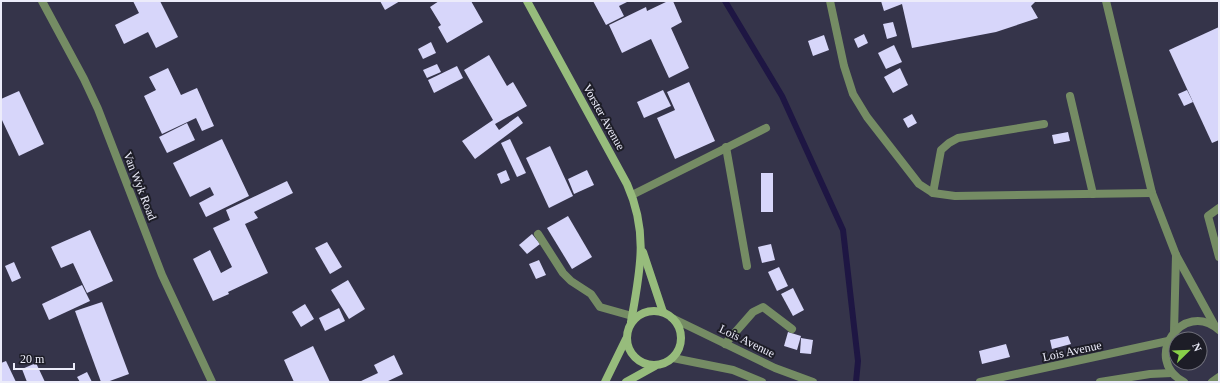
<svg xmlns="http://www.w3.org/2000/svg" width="1220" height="383" viewBox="0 0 1220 383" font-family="'Times New Roman',serif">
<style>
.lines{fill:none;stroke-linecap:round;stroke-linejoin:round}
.stream{stroke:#1e1643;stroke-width:6}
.building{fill:#d7d6fa}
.service{stroke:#758c64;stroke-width:8}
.minor{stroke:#758c64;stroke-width:8}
.tertiary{stroke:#758c64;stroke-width:8}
.secondary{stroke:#97bc7c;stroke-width:8}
.labels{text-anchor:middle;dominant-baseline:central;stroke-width:4;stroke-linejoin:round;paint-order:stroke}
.street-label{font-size:12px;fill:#ececfa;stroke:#1d1d27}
</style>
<rect width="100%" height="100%" fill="#35344a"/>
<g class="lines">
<path class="stream" d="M725,1L782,96L843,230L858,361L856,382"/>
</g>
<g class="building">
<path d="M133,1H160L178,37L156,48L148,32L124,44L115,25L139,13Z"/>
<path d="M380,1H400L385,10Z"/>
<path d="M439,1H471L483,22L447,43L438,27L441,25L430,7Z"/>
<path d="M593,1H629L619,6L624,16L606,25Z"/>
<path d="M668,1H673L682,22L671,28L689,68L669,78L651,39L622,53L609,25L646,7L647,11Z"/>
<path d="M881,1H1036L1031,6L1038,18L996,32L912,48L902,4L884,11Z"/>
<path d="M893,22L897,36L887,39L883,24Z"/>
<path d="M1219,27V140L1212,143L1169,50Z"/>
<path d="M864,34L868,43L858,48L854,39Z"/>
<path d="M824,35L829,50L813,56L808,41Z"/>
<path d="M431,42L436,53L423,59L418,49Z"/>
<path d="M894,45L902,62L886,69L878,53Z"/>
<path d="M489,55L507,86L513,82L527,106L495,124L499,130L518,116L523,123L475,159L462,141L493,120L464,70Z"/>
<path d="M437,64L441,72L427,78L423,70Z"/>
<path d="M457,66L463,78L434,93L428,80Z"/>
<path d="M168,68L181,95L197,88L214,126L202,131L196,118L162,134L144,96L156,90L149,77Z"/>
<path d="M900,68L908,85L893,93L884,77Z"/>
<path d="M689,82L715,141L675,159L657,118L675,110L667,92Z"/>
<path d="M663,90L671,106L644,118L637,102Z"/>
<path d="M1187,90L1193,102L1184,106L1178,94Z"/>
<path d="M19,91L44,144L19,156L1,118V99Z"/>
<path d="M912,114L917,123L908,128L903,119Z"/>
<path d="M187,123L195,140L167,153L159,137Z"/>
<path d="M1068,132L1070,141L1054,144L1052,135Z"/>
<path d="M222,139L249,196L206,217L199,203L214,195L210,187L190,197L173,163Z"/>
<path d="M510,139L526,173L517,177L501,143Z"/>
<path d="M550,146L573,196L549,208L526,158Z"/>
<path d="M506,170L510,180L501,184L497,174Z"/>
<path d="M587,170L594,185L574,194L568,179Z"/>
<rect x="761" y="173" width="12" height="39"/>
<path d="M287,181L293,193L254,212L258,218L245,224L268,273L228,292L229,294L213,301L193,259L210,250L221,273L232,267L213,228L230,220L226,210Z"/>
<path d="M568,216L592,257L572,269L547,228Z"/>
<path d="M90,230L113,281L87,293L73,263L61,268L51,247Z"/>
<path d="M532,234L540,244L527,254L519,245Z"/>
<path d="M327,242L342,267L330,274L315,248Z"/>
<path d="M771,244L775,260L762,263L758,247Z"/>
<path d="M539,260L546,275L536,279L529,264Z"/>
<path d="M14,262L21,278L12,282L5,266Z"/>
<path d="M779,267L788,286L777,291L768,272Z"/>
<path d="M348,280L365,309L349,319L331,290Z"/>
<path d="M82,285L90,301L49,320L42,304Z"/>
<path d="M793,288L804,310L793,316L781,294Z"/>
<path d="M102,302L129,374L107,382H101L75,311Z"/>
<path d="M305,304L314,319L301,327L292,312Z"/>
<path d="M339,308L345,321L325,331L319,318Z"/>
<path d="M788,332L801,336L797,350L784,346Z"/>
<path d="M1068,336L1071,344L1052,349L1050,340Z"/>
<path d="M801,338L813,340L811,354L800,353Z"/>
<path d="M1006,344L1010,357L982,364L979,351Z"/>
<path d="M313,346L330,382H294L284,360Z"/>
<path d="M394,355L403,374L386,382H359L378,373L374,365Z"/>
<path d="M6,361L16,382H1V363Z"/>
<path d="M36,363L45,382H27L22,369Z"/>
<path d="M87,372L92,382H80L77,377Z"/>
</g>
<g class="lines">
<g class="service">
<path d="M830,1L844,66L853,94L867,117L919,184L933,193L955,196L1152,193"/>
<path d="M1106,1L1152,193L1176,255L1215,326"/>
<path d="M1070,96L1093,194"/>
<path d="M726,147L747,266"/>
<path d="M933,193L941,150L949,143L958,138L1044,124"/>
<path d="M632,195L766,128"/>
<path d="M1219,208L1208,216L1219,257"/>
<path d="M538,234L563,273L571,281L591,294L600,307L632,316"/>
<path d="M1174,332L1176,255"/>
<path d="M725,344L753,312L763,307L792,329"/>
</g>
<path class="minor" d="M42,1L84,79L98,109L162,275L212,382"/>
<g class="tertiary">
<path d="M672,318L775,368L813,382"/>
<path d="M673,358L733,370L762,382"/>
<path d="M980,382L1168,341"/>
<path d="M1100,382L1150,374L1172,373"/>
<path d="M1184,382C1141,360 1183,298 1219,330"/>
<path d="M1212,382L1219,377"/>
</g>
<g class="secondary">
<path d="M527,1L627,184C649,233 640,271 631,322"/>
<path d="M643,252L663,312"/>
<circle cx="654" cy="338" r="27"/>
<path d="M605,382L626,339"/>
<path d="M626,382L655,366"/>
</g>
</g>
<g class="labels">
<g class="street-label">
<text transform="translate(604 117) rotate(61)">Vorster Avenue</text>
<text transform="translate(140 186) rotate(69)">Van Wyk Road</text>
<text transform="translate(747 341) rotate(26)">Lois Avenue</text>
<text transform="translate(1072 351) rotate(-12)">Lois Avenue</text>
</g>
</g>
<rect width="1220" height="383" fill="none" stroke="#ececfa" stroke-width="4"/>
<g transform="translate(1188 351) rotate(67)"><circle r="19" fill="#1d1d27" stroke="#70707b"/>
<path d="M0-3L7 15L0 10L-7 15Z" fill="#88cf49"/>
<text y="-6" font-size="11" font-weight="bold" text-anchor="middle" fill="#ececfa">N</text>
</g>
<path d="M14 363v6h60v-6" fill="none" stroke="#ececfa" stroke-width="2"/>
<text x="20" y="363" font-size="12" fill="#ececfa" stroke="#1d1d27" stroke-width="3" paint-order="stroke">20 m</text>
</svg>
